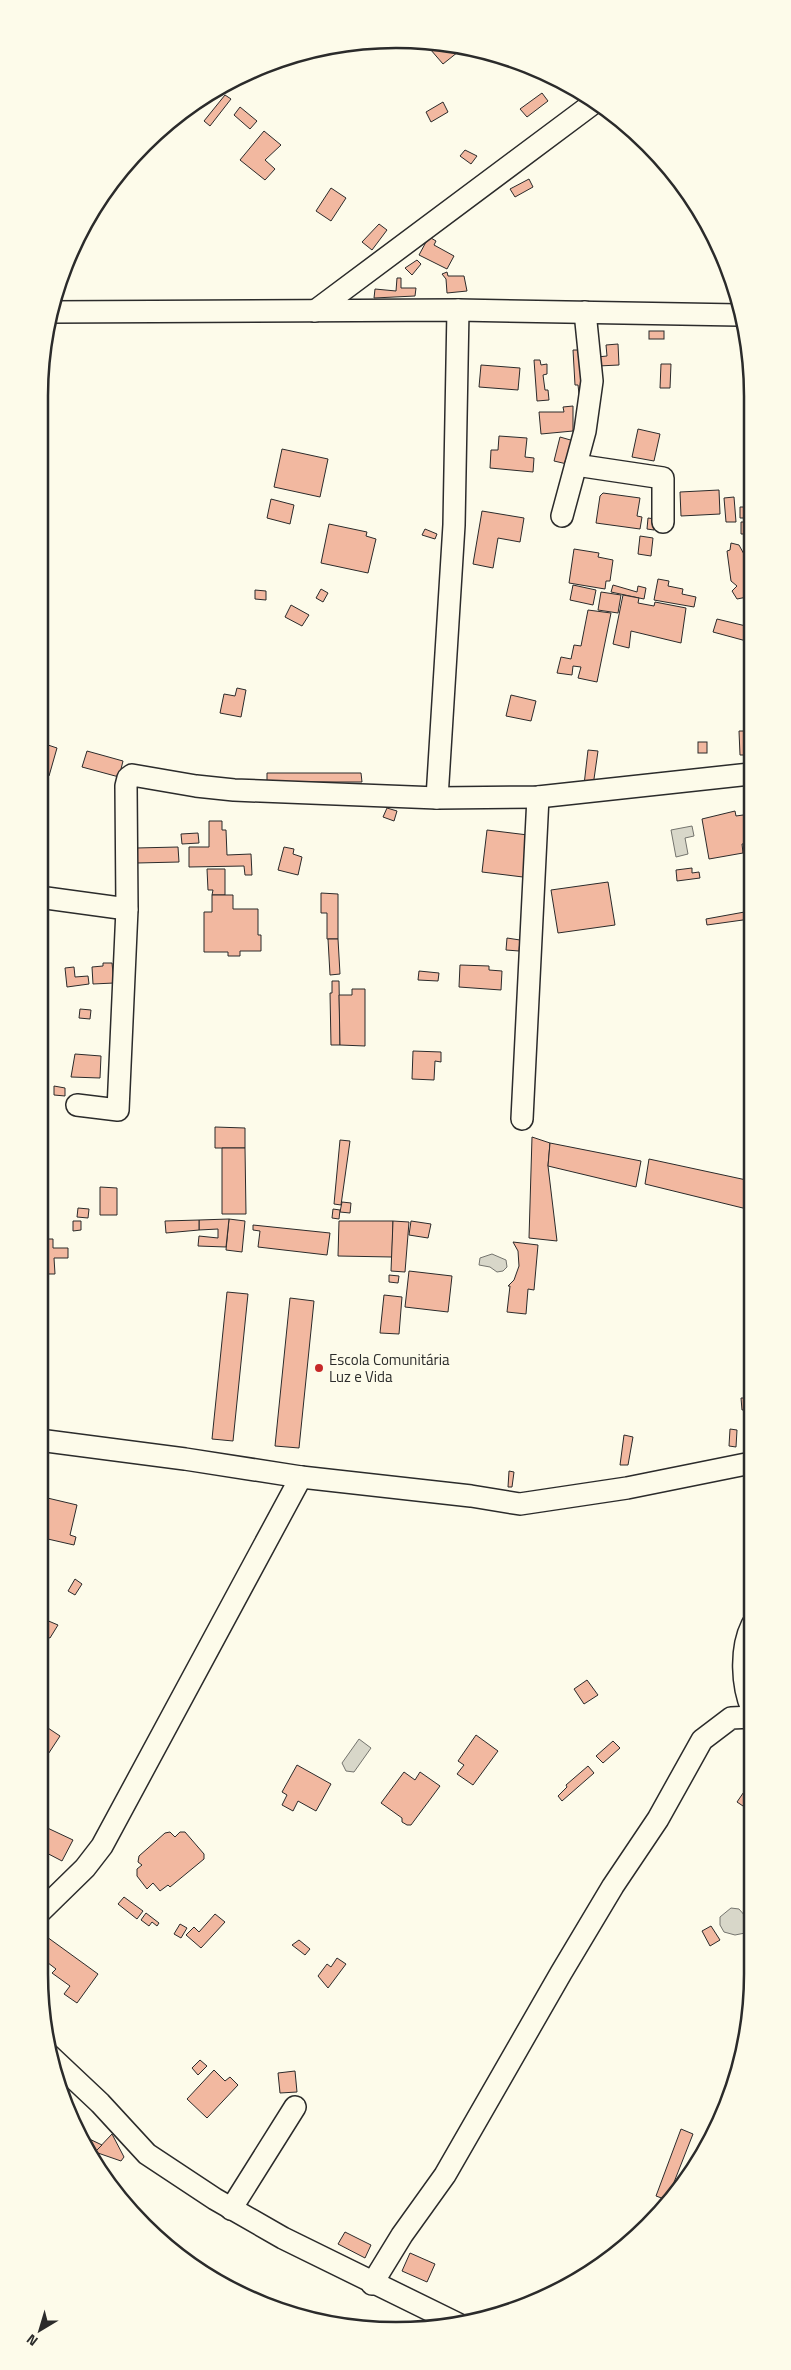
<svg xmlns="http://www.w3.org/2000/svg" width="791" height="2370" viewBox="0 0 791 2370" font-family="'Titillium Web',sans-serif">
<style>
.water{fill:#d8d7c9;stroke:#74746e}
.building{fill:#f2b8a0;stroke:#2b2b2b}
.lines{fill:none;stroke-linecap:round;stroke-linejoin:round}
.minor-casing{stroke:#2b2b2b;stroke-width:24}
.minor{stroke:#fdfbea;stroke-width:21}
.poi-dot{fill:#c62828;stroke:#fdfbea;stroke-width:2}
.labels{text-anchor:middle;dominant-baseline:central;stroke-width:4;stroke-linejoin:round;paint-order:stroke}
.poi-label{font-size:15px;fill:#2b2b2b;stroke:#fdfbea;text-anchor:start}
.rim{fill:none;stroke:#2b2b2b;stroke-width:2.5}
</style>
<rect width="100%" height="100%" fill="#fdfbea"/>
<g class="water">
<path d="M692,826L694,836L685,838L688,854L676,857L671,830Z"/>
<path d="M492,1254L506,1260L507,1267L503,1271L497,1272L490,1267L479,1265L480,1258Z"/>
<path d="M359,1739L371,1748L354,1772L346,1771L342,1763Z"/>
<path d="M731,1908L739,1909L746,1917L752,1914V1939L745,1933L735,1935L724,1932L720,1925V1917Z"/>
</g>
<g class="building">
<path d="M424,42L461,45L463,48L443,64Z"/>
<path d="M542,93L548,101L527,117L520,109Z"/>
<path d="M225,95L231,99L210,126L204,121Z"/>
<path d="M443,102L448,112L431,122L426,112Z"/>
<path d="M240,107L257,121L250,129L234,115Z"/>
<path d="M264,131L281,145L265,160L275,169L265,180L240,160Z"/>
<path d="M465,150L477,156L471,164L460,156Z"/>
<path d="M529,179L533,187L515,197L510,189Z"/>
<path d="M331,188L346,198L331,221L316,211Z"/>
<path d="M379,224L387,230L372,250L362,242Z"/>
<path d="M431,238L436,241L434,245L454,256L447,269L419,255L426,242Z"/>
<path d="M417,260L421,264L412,275L405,268Z"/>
<path d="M447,272L448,276H464L467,291L447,293L446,279L442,274Z"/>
<path d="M397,278H401V288H416L415,296L374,298L375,289L396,291Z"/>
<rect x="649" y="331" width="15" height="8"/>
<path d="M618,344L619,365L598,366L597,357L607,356L606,345Z"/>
<path d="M573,350H582L585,393L579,394L578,385H575Z"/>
<path d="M534,360H540L541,365L547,364V374L543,375L545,390H548L549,400L537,401Z"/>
<path d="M661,364H671L670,388H660Z"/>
<path d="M481,365L520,368L518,390L479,387Z"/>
<path d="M573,406V431L541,434L539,412H564L563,407Z"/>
<path d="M638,429L660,434L654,461L632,457Z"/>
<path d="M499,436L527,438L525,457L534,458L533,472L490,468L491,450H498Z"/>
<path d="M560,437L574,441L567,464L554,461Z"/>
<path d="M282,449L328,459L320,497L274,487Z"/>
<path d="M719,490L720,514L681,516L680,492Z"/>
<path d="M603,493L640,498L637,516L642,517L640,529L596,523L600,496Z"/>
<path d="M734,497L736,522H726L724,498Z"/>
<path d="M271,499L294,505L290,524L267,518Z"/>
<path d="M747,500H749V518H740V507H748Z"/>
<path d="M482,511L524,518L520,542L498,538L493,568L473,564Z"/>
<path d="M648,518L655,519L654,530L647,529Z"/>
<path d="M741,522H749L750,534H741Z"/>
<path d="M329,524L367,532L366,536L376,539L368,573L321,563Z"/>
<path d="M425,529L437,534L435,539L422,535Z"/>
<path d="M640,536L653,538L651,556L638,554Z"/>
<path d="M731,543L739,545L745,556L750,551V592L747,597L737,599L732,591L737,586L731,581L727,551L730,550Z"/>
<path d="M574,549L599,553L598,557L613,560L610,581H606L605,589L569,583Z"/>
<path d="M658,579L669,581L668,586L683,589L682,594L696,597L694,607L654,600Z"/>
<path d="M573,585L596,590L593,605L570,600Z"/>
<path d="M613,585L637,592L638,586L646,588L644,599L611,592Z"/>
<path d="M321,589L328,593L323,602L316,598Z"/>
<path d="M255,590L266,591V600L255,599Z"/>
<path d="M601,592L621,595L618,613L598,610Z"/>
<path d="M623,595L639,598L638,603L654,606L655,602L686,608L681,643L631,631L629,648L613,644Z"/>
<path d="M291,605L309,615L302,626L285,617Z"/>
<path d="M588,610L611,613L597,682L578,678L581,667L573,666L572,675L557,673L561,657L571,659L574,645L581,646Z"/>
<path d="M717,619L750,627V642L713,632Z"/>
<path d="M237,688L246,690L241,717L220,713L224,694L235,696Z"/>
<path d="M511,695L536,701L531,721L506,716Z"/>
<path d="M739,731H750V755H740Z"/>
<path d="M39,742L57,748L49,776L39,773Z"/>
<rect x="698" y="742" width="9" height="11"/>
<path d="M588,750L598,751L593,786L584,785Z"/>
<path d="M87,751L123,761L119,777L82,767Z"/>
<path d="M267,773H361L362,782H267Z"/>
<path d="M387,808L397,811L394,821L383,817Z"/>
<path d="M735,811L736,816L750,814V843L742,844L743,853L709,859L702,819Z"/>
<path d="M209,821H222V830H226L227,855L251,854L252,875H245L244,866L189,867V847H209Z"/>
<path d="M487,830L528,835L523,877L482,872Z"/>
<path d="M198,833L199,843L182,844L181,834Z"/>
<path d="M178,847L179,862L137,863L136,848Z"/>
<path d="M284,847L294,849L293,854L302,857L298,875L278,870Z"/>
<path d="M692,868V873L699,872L700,878L677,881L676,870Z"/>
<path d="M207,869H225V895H212L213,890H208Z"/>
<path d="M608,882L615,925L558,933L551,890Z"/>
<path d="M321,893L338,894V939H327V913H321Z"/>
<path d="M212,895H233V909H258V935H261V951H240V956H228V952H204V912H212Z"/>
<path d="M750,911V919L707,925L706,919Z"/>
<path d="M507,938L520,940L519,951L506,950Z"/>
<path d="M328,939H338L340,974L330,975Z"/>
<path d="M103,963H112L114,983L93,984L92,967L103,966Z"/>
<path d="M460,965L489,966V970L502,971L501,990L459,987Z"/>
<path d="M74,967L75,977L88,976L89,984L67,987L65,968Z"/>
<path d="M419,971L439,973L438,981L418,980Z"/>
<path d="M332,981H339L340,1045H331L330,993H332Z"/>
<path d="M352,989H365V1046L340,1045L339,995H352Z"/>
<path d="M80,1009L91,1010L90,1019L79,1018Z"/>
<path d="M413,1051L441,1052V1062L435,1061L434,1080L412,1079Z"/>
<path d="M75,1054L101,1056L100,1078L71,1077Z"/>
<path d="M54,1086L65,1088V1096L54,1095Z"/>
<path d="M215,1127L245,1128V1148H215Z"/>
<path d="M532,1137L550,1143L548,1166L557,1241L529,1238Z"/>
<path d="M340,1140L350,1141L341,1205L334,1204Z"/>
<path d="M550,1143L641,1161L636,1187L548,1166Z"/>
<path d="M222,1148H245L246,1214H222Z"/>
<path d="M649,1159L751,1181V1210L645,1184Z"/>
<path d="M39,1175H45L44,1200H39Z"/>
<path d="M100,1187L117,1188V1215H100Z"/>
<path d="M342,1202L351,1203L350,1213L340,1212Z"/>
<path d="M78,1208L89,1209L88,1218L77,1217Z"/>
<path d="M333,1209L340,1210L339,1219L332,1218Z"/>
<path d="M229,1219L245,1221L242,1252L226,1250Z"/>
<path d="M229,1219L226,1247L198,1246L199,1236L218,1238V1229L199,1230V1220Z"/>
<path d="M199,1220V1230L166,1233L165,1221Z"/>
<path d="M73,1221H81V1230L73,1231Z"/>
<path d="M339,1221H393L392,1257L338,1256Z"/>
<path d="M393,1221L409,1222L405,1272L391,1271Z"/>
<path d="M411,1221L431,1224L428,1238L409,1235Z"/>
<path d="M253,1225L330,1233L327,1255L258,1247L260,1231L253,1230Z"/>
<path d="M39,1239H53V1248H68V1258H54L55,1274H43V1286H39Z"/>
<path d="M513,1242L538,1245L534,1290L528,1289L526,1314L507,1312L510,1286H508L514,1280L519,1266L518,1251Z"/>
<path d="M409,1271L452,1276L448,1312L405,1307Z"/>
<path d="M389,1275L399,1276L398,1283L389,1282Z"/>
<path d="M227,1292L248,1294L233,1441L212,1439Z"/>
<path d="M384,1295L402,1297L399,1334L380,1333Z"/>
<path d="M290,1298L314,1301L299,1448L275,1446Z"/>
<rect x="745" y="1343" width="6" height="13"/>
<path d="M741,1398H749L750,1409L742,1410Z"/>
<path d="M730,1429L737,1430L736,1447L729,1446Z"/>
<path d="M624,1435L633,1437L628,1465H620Z"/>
<path d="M509,1471L514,1472L512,1487H508Z"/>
<path d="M39,1496L77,1505L70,1535L76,1537L74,1545L39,1537Z"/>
<path d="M75,1579L82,1584L75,1595L68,1591Z"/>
<path d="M39,1617L58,1625L50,1638L39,1634Z"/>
<path d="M587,1680L598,1695L584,1704L574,1689Z"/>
<path d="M39,1722L60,1736L39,1768Z"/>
<path d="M476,1735L498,1751L473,1785L457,1774L464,1765L458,1761Z"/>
<path d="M613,1741L620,1748L603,1763L596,1756Z"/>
<path d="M297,1765L331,1784L316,1811L298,1801L293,1811L282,1805L287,1795L282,1792Z"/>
<path d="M588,1766L594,1773L562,1801L558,1796L567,1787L566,1785Z"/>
<path d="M404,1772L415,1780L420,1772L440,1786L411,1825H407L402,1822V1818L381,1803Z"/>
<path d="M752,1780V1812L737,1802Z"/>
<path d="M39,1824L73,1840L62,1861L39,1849Z"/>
<path d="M170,1832L175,1837L180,1832H185L204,1854V1859L170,1887L168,1885L160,1891L153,1883L147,1889L137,1876V1869L142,1865L138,1862L139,1856L165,1833Z"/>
<path d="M124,1897L143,1911L137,1919L118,1904Z"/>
<path d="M146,1913L159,1923L157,1926L152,1922L149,1926L141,1920Z"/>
<path d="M215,1914L225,1922L201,1948L186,1935L194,1927L199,1932Z"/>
<path d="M180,1924L187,1928L181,1938L174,1934Z"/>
<path d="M711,1926L720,1940L710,1946L702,1931Z"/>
<path d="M47,1937L98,1974L77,2003L64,1994L70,1986L52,1973L56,1969L39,1956V1947Z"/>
<path d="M299,1940L310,1949L305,1955L292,1945Z"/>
<path d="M337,1958L346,1964L328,1988L318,1976L327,1964L331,1967Z"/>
<path d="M200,2060L207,2066L198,2075L192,2068Z"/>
<path d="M214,2070L225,2081L230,2077L238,2085L207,2118L187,2099Z"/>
<path d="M295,2071L297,2092L280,2093L278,2073Z"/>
<path d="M681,2129L693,2134L667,2200L656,2196Z"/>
<path d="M112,2134L124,2157L121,2161L95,2152Z"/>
<path d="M81,2135L102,2145L95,2152L90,2149Z"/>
<path d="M345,2232L371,2245L365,2258L338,2244Z"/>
<path d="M410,2253L435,2264L427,2282L402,2271Z"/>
</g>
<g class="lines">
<g class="minor-casing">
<g id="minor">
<path d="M315,311L595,102"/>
<path d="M50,312L458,310L739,315"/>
<path d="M576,465L663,478V522"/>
<path d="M562,516L585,431L592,381L585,312"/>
<path d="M437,798L454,525L458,310"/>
<path d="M39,897L127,909"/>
<path d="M77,1105L118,1110L127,909L126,786L128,778L132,775L196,786L234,790L437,798L538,797L750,774"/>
<path d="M522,1119L538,797"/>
<path d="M39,1440L185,1459L301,1477L471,1496L520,1504L627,1488L751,1463"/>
<path d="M752,1625C740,1649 742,1686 752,1709"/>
<path d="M39,1913L85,1868L102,1846L301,1477"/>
<path d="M49,2055L100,2103L147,2154L215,2199L283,2238L458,2324"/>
<path d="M231,2209L295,2107"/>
<path d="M372,2284L402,2235L445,2175L561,1973L613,1886L658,1819L702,1740L731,1718L752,1717"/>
</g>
</g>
<use href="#minor" class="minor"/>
</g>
<circle class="poi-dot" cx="319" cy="1368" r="5"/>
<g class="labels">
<g class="poi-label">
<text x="329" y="1359">Escola Comunitária<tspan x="329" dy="17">Luz e Vida</tspan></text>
</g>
</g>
<path d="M0 0H791V2370H0ZM396 48H396A348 348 0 0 1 744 396V1974A348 348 0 0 1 396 2322H396A348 348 0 0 1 48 1974V396A348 348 0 0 1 396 48Z" fill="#fdfbea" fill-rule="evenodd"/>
<path class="rim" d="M396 48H396A348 348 0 0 1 744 396V1974A348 348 0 0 1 396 2322H396A348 348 0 0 1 48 1974V396A348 348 0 0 1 396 48Z"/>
<g transform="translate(40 2330) rotate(218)" stroke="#fdfbea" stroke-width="4" paint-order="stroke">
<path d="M0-4L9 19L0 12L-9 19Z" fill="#2b2b2b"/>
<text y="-8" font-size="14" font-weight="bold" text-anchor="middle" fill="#2b2b2b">N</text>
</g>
</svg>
